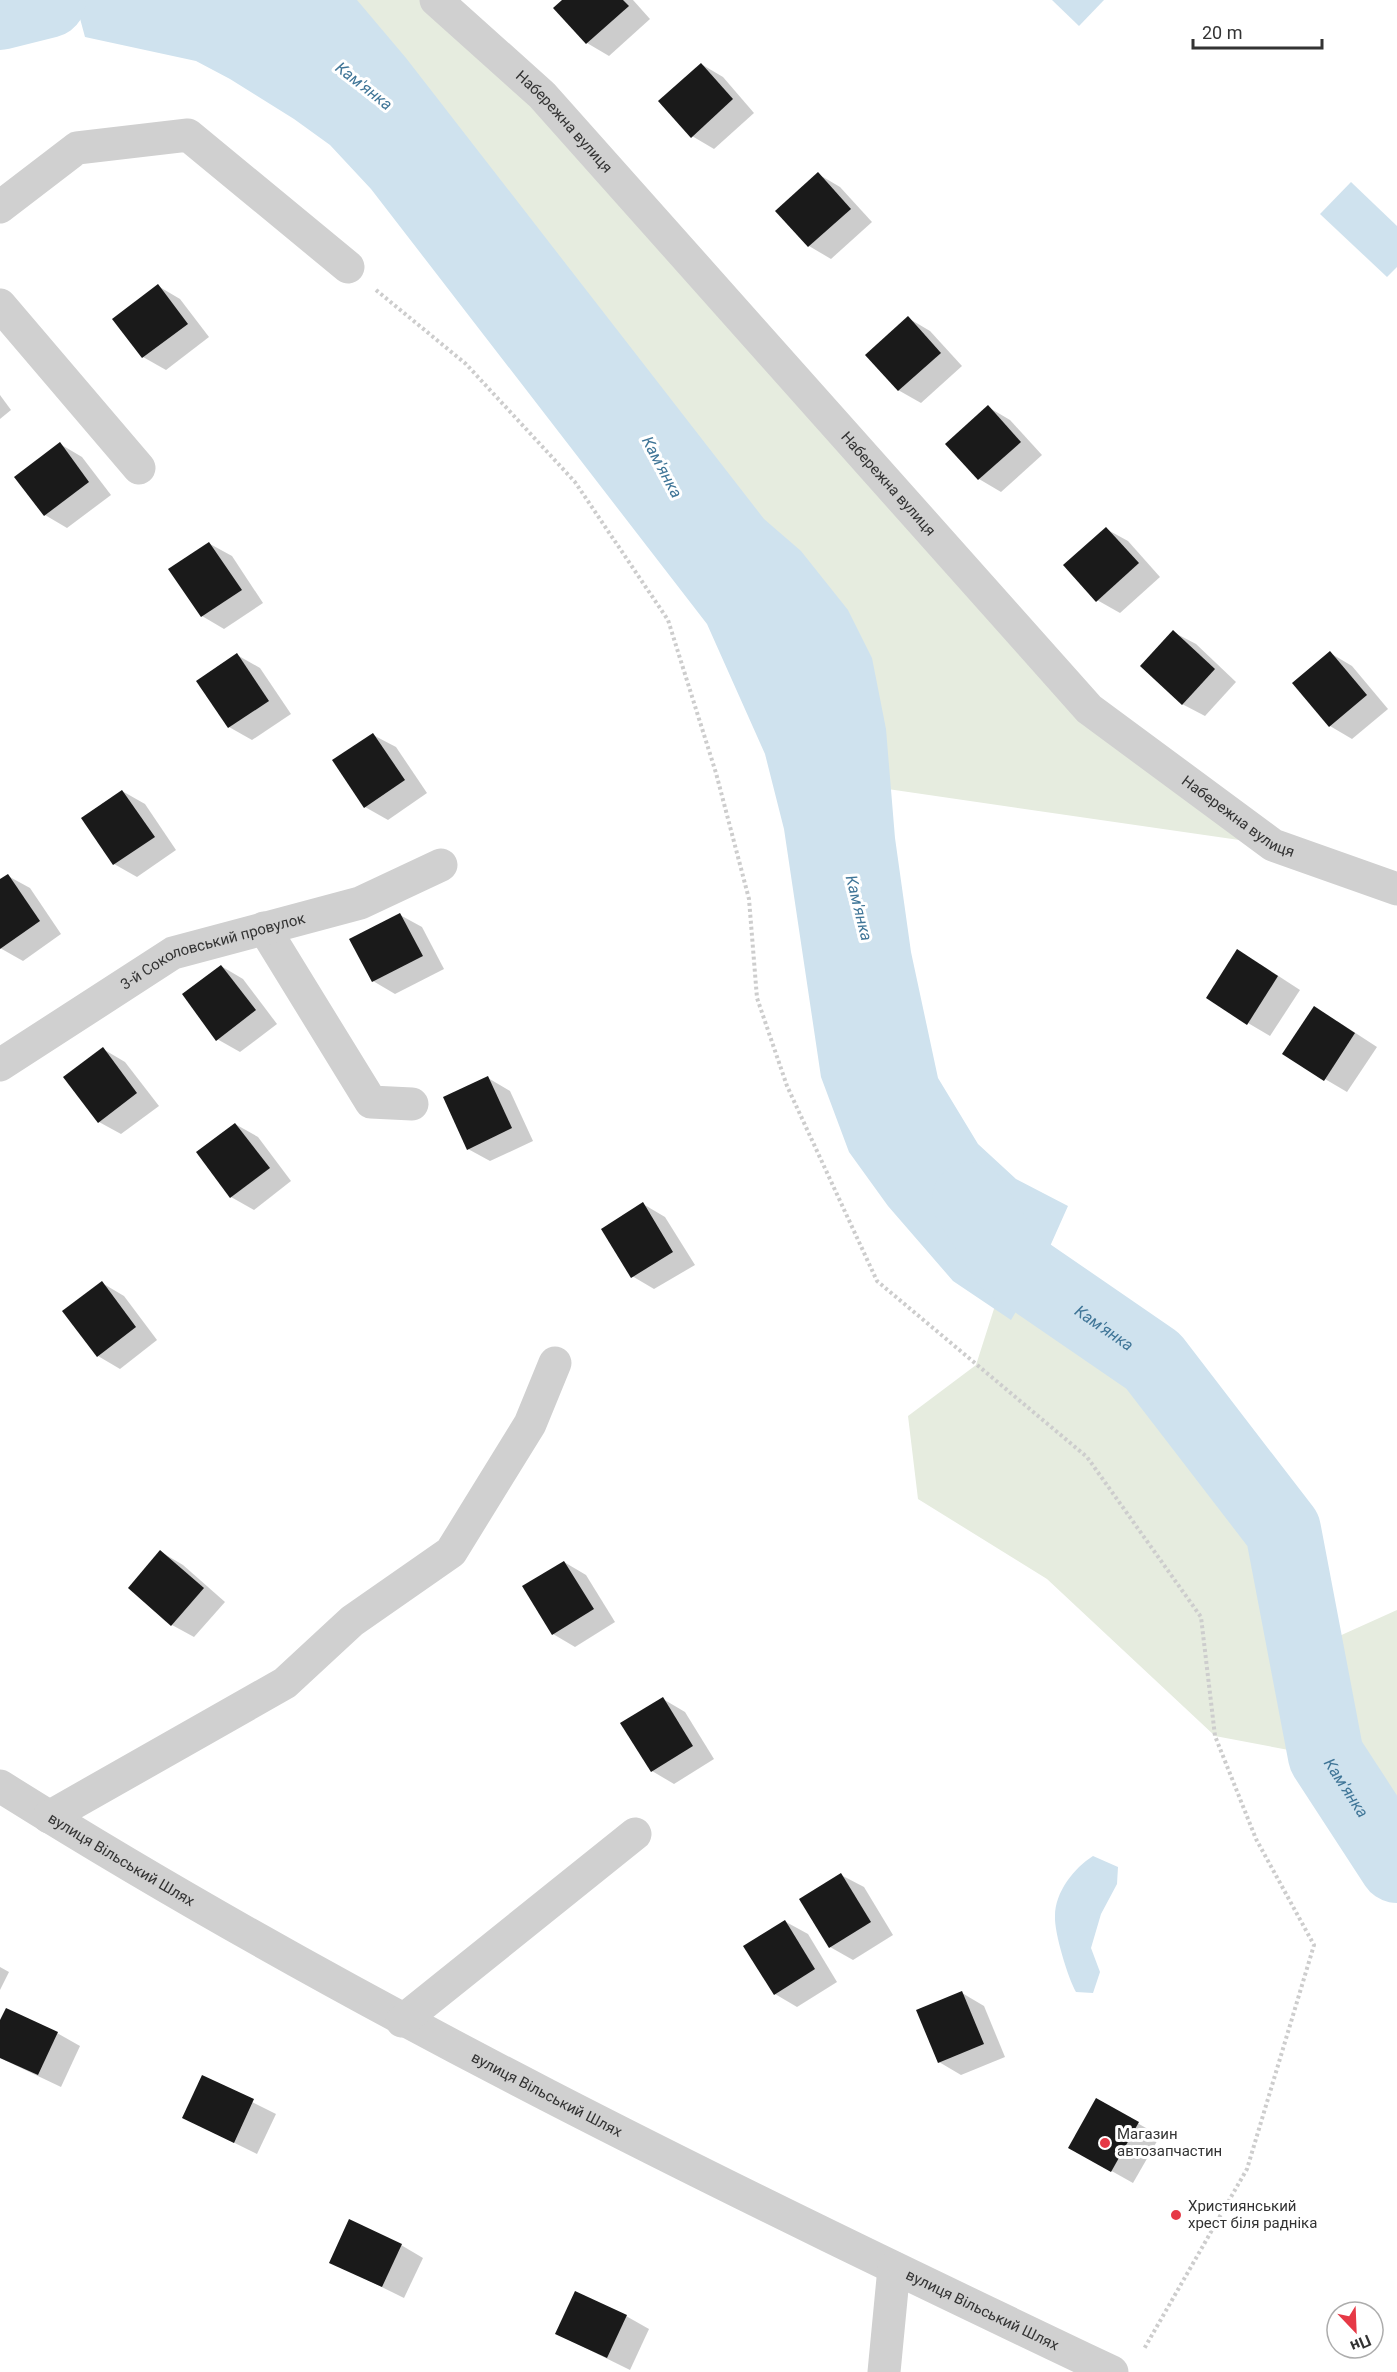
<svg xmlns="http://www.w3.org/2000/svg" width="1397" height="2372" viewBox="0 0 1397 2372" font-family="Roboto,sans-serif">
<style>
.green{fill:#e6ecdf}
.water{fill:#cfe2ee}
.shadow{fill:#0003}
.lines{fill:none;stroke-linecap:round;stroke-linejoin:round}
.river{stroke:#cfe2ee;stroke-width:76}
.building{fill:#1a1a1a}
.path{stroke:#cdcdcd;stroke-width:4;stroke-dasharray:3 3;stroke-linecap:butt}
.minor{stroke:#d0d0d0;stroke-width:33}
.poi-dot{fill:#e63946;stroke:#fff;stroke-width:2}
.labels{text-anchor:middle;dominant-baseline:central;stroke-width:6;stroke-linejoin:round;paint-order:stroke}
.street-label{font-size:15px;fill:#333;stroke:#fff}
.poi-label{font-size:15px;fill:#333;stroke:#fff;text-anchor:start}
.water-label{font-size:16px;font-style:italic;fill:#3f7597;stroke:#fff}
</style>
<rect width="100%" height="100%" fill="#fff"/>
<g class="green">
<path d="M0,0H48L0,12Z"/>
<path d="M226,0H436L1089,709L1273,845L826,780L627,400Z"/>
<path d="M1009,1262L1153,1361L1283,1530L1306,1651L1397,1610V1865L1326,1757L1215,1736L1047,1579L918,1499L908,1416L976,1365Z"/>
</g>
<g class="water">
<path d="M75,0H357L406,58L764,519L801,551L848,610L872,658L886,729L895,838L911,952L938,1078L978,1144L1016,1179L1068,1206L1035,1280L1011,1320L953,1281L888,1206L849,1152L821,1077L784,829L765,754L707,624L371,189L330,145L294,119L230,79L196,61L85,37Z"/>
<path d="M1052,0H1104L1079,26Z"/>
<path d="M1351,182L1397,226V267L1387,277L1320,214Z"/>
<path d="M1093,1856L1118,1867L1117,1884L1101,1914L1091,1948L1100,1972L1093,1993L1076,1992C1068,1978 1054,1932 1055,1916C1055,1892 1074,1868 1093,1856Z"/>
</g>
<g class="shadow">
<path d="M564,0H633L650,19L609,56L587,43L555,8Z"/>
<path d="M701,64L723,77L754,113L714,149L692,136Z"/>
<path d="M818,174L840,187L872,222L831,259L809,246Z"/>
<path d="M158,286L180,299L209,337L166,370L143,357Z"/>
<path d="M908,318L930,331L962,366L921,403L898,390Z"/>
<path d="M0,395L11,410L0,419Z"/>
<path d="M988,407L1010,420L1042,455L1001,492L979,479Z"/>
<path d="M60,444L82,457L111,495L67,528L45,515Z"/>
<path d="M1106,529L1128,541L1160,577L1120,613L1097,600Z"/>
<path d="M210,544L232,556L263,603L224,629L202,616Z"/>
<path d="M1173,632L1196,644L1236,682L1205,716L1182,704Z"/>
<path d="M1330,653L1352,666L1388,709L1352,739L1330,726Z"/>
<path d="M237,655L260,668L291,714L252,740L229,727Z"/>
<path d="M373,735L396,747L427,793L388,820L365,807L334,761Z"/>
<path d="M122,791L145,804L176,850L137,877L114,864Z"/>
<path d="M8,876L30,888L61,934L23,961L0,948V881Z"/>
<path d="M400,915L422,927L444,969L395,994L373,981Z"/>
<path d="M1260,964L1300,990L1270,1036L1248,1023Z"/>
<path d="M221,966L243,979L277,1024L240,1052L217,1039Z"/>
<path d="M1337,1021L1377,1047L1347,1092L1325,1079Z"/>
<path d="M103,1049L125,1062L159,1106L121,1134L99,1122Z"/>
<path d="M488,1078L510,1091L533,1141L490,1161L468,1149Z"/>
<path d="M235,1124L258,1137L291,1181L254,1210L231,1197Z"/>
<path d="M643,1204L665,1217L695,1265L654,1289L632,1276Z"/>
<path d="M102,1283L124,1296L157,1340L120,1369L98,1356Z"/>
<path d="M161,1552L183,1565L225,1602L194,1637L172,1625L130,1588Z"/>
<path d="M564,1562L586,1575L615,1622L575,1647L553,1634Z"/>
<path d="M663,1699L685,1712L714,1759L674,1784L652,1771Z"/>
<path d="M841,1875L864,1887L893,1935L853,1960L830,1947Z"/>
<path d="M786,1922L808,1934L837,1982L797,2007L775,1994Z"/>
<path d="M0,1967L9,1972L0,1990Z"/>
<path d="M962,1993L984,2006L1005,2057L961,2075L939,2062Z"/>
<path d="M0,2024L57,2033L80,2046L61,2087L0,2058Z"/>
<path d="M202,2077L276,2114L257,2154L184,2118Z"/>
<path d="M1097,2100L1160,2136L1133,2183L1092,2160Z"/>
<path d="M401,2245L423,2258L404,2298L331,2262Z"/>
<path d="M626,2316L649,2329L630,2370L557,2334Z"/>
</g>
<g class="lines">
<g class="river">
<path d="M0,12L48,0"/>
<path id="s1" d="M970,1200L1009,1262L1153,1361L1283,1530L1326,1756L1397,1865"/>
</g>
</g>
<g class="building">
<path d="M562,0H623L629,6L586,44L553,8Z"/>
<path d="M701,63L733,99L691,138L658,101Z"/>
<path d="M818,172L851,209L808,247L775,211Z"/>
<path d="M158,284L188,324L142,358L112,319Z"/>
<path d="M908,316L941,353L898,391L865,355Z"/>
<path d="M988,405L1021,442L978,480L945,444Z"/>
<path d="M60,442L89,482L44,516L14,477Z"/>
<path d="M1106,527L1139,563L1096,602L1063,565Z"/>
<path d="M209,542L242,590L201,617L168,569Z"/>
<path d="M1173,630L1215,669L1182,705L1140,666Z"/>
<path d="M1330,651L1367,695L1329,727L1292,683Z"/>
<path d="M237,653L269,701L228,728L196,681Z"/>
<path d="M373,733L405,780L364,808L332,760Z"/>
<path d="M122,790L155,837L113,865L81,818Z"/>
<path d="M8,874L40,921L0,949V879Z"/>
<path d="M400,913L423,956L372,982L349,939Z"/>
<path d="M1237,949L1278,976L1247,1025L1206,998Z"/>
<path d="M221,965L256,1010L216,1041L182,994Z"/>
<path d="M1314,1006L1355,1033L1324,1081L1282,1054Z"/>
<path d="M103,1047L137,1093L98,1123L63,1077Z"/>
<path d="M488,1076L512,1128L467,1150L443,1097Z"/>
<path d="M235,1123L270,1168L230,1198L196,1152Z"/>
<path d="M643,1202L673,1252L631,1278L601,1229Z"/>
<path d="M102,1281L136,1327L97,1357L62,1311Z"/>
<path d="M160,1550L204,1588L171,1626L128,1588Z"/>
<path d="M564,1561L594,1609L552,1635L522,1586Z"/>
<path d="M663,1697L693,1746L651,1772L620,1723Z"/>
<path d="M841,1873L871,1922L829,1948L799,1899Z"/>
<path d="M785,1920L815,1969L774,1995L743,1946Z"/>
<path d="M962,1991L984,2044L938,2063L916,2010Z"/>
<path d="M6,2008L58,2032L38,2075L0,2058V2020Z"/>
<path d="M202,2075L254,2099L234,2143L182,2118Z"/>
<path d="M1096,2098L1139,2122L1111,2172L1068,2148Z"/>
<path d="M349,2219L402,2244L382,2287L329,2263Z"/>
<path d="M575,2291L627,2315L607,2358L555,2334Z"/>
</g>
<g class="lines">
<path class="path" d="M376,290L466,364L575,482L668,620L716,773L749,899L757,998L787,1086L877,1281L1087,1457L1201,1617L1215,1736L1256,1839L1314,1945L1247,2169L1144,2349"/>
<g class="minor">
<path id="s2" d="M436,0L542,95L1089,709L1273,845L1397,889"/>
<path d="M0,207L77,148L188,135L348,267"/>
<path d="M0,305L139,468"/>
<path d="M264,928L371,1102L412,1104"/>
<path id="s3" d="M0,1065L173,953L360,903L441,865"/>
<path id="s4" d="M0,1786C355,2009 734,2192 1112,2372"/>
<path d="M49,1817L285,1683L352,1621L451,1552L530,1424L555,1363"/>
<path d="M402,2021L635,1834"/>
<path d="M884,2372L894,2268"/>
</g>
</g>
<g class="poi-dot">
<circle cx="1105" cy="2143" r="6"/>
<circle cx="1176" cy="2215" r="6"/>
</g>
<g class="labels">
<g class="street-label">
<text stroke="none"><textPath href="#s2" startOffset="177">Набережна вулиця</textPath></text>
<text stroke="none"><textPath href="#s2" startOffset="663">Набережна вулиця</textPath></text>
<text stroke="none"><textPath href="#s2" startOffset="1149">Набережна вулиця</textPath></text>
<text stroke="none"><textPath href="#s3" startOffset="244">3-й Соколовський провулок</textPath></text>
<text stroke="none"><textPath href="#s4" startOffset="142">вулиця Вільський Шлях</textPath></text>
<text stroke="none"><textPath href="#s4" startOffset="628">вулиця Вільський Шлях</textPath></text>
<text stroke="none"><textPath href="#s4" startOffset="1114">вулиця Вільський Шлях</textPath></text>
</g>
<g class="poi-label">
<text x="1117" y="2134">Магазин<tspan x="1117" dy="17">автозапчастин</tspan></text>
<text x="1188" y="2206">Християнський<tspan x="1188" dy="17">хрест біля радніка</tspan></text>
</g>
<g class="water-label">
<text transform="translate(364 86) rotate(38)">Кам'янка</text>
<text transform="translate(662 467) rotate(62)">Кам'янка</text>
<text transform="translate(859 908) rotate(76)">Кам'янка</text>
<text stroke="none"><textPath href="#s1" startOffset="189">Кам'янка</textPath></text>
<text stroke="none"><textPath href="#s1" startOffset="729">Кам'янка</textPath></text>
</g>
</g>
<g transform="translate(1355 2330) rotate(157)"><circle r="28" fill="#ffffff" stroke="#adadad" stroke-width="1.5"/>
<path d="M0-4.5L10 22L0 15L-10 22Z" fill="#e63946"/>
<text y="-9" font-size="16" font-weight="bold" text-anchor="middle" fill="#333333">Пн</text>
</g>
<path d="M1193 39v9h129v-9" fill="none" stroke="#333333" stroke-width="3"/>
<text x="1202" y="39" font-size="18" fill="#333333" stroke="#ffffff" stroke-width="4.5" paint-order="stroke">20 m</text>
</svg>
